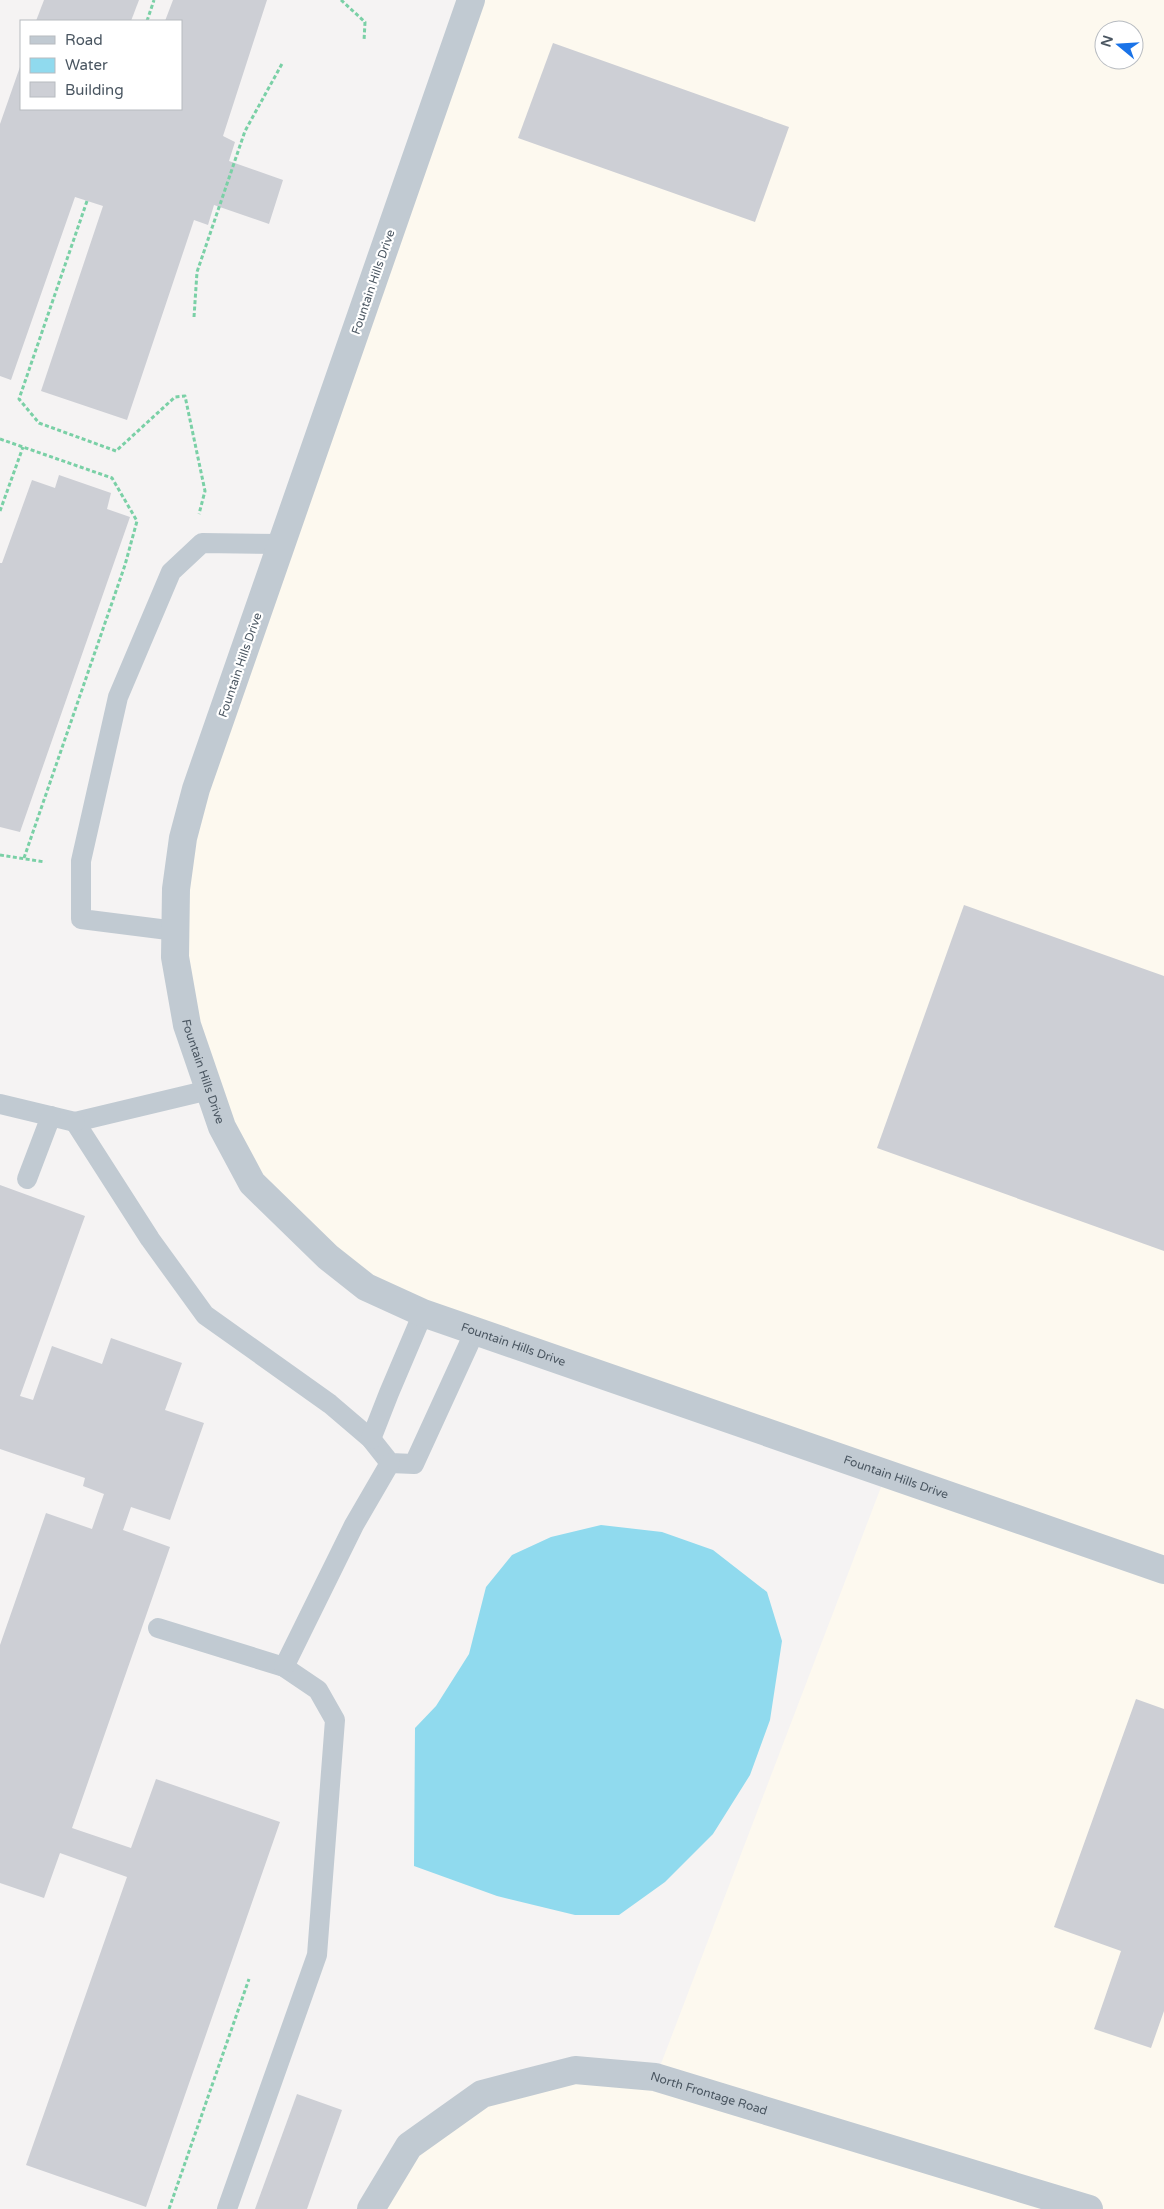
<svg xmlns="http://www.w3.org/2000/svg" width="1164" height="2209" viewBox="0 0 1164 2209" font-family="'Varela Round',sans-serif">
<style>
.commercial{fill:#fdf9ef;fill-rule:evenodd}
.water{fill:#90daee}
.building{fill:#cdcfd5}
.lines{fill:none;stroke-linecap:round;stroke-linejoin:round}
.path{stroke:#7ad0a6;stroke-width:3;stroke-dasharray:4 2.5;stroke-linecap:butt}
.lane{stroke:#c1cad2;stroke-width:20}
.street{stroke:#c1cad2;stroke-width:28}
.labels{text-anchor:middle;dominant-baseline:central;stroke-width:4.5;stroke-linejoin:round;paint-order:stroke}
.street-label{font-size:12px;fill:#4a5661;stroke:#fff}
</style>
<rect width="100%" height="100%" fill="#f5f3f3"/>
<path class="commercial" d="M471,0H1164V2209H371L409,2146L482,2094L575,2070L656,2077L886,1474L423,1313L328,1257L222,1127L209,1090L176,889ZM1104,30H1134V60H1104Z"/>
<path class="water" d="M601,1525L662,1532L713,1550L767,1592L782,1641L770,1720L750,1775L713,1834L665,1882L619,1915H575L497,1896L414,1866L415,1728L436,1706L469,1654L486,1587L512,1555L551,1537Z"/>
<g class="building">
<path d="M44,0H139L131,21H36Z"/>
<path d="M173,0H267L223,136L235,142L229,161L283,180L269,224L214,205L208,225L194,220L127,420L41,391L103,206L75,197L11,380L0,376V124L21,64V109H181V21H165Z"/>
<path d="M553,43L789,127L755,222L518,138Z"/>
<path d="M59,475L111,493L107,509L130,517L20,832L0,827V563H2L32,480L55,488Z"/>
<path d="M964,905L1164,976V1251L877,1148Z"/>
<path d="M0,1185L85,1216L20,1396L33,1400L52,1346L102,1364L111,1338L182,1363L165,1410L204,1423L170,1520L131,1507L123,1530L170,1547L72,1828L131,1848L156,1779L280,1822L146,2207L26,2165L127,1877L60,1853L44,1898L0,1883V1645L46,1513L92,1529L104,1494L83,1486L85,1478L0,1449Z"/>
<path d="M1136,1699L1164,1709V2011L1151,2048L1094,2029L1121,1951L1054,1927Z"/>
<path d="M297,2094L342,2110L307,2209H255Z"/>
</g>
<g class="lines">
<g class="path">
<path d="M341,0L365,22L364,41"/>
<path d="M147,21L154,0"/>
<path d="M87,201L19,399L39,423L116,451L175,397L185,396L205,491L199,514"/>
<path d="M194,317L197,272L245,131L283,62"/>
<path d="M0,439L112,478L137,521L125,565L24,858"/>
<path d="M0,511L23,447"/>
<path d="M0,855L45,862"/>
<path d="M169,2209L249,1979"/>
</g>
<g class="lane">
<path d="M176,931L81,919V861L118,697L171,572L202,543L281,544"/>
<path d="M209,1090L75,1122L150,1239L205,1315L330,1404L371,1439L390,1463L414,1464L475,1331"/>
<path d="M0,1104L75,1122"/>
<path d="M27,1179L51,1116"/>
<path d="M371,1439L389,1393L423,1313"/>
<path d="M158,1628L284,1667L318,1690L335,1720L317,1955L227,2209"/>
<path d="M284,1667L354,1525L390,1463"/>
</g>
<g class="street">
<path id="s1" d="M471,0L196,789L183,838L176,889L175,957L187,1025L222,1127L252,1183L328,1257L366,1287L423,1313L1164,1570"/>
<path id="s2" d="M371,2209L409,2146L482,2094L575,2070L655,2077L1089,2209"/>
</g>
</g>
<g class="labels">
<g class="street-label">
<text transform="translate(373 282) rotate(-71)">Fountain Hills Drive</text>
<text transform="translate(240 665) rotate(-71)">Fountain Hills Drive</text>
<text stroke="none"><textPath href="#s1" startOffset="1124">Fountain Hills Drive</textPath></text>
<text stroke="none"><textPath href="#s1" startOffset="1559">Fountain Hills Drive</textPath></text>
<text stroke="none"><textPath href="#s1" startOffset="1964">Fountain Hills Drive</textPath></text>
<text stroke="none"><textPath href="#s2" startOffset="396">North Frontage Road</textPath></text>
</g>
</g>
<rect x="20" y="20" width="162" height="90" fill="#ffffff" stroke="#b7bbc0"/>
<rect x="30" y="36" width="25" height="8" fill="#c1cad2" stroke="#b7bbc0"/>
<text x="65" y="45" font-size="15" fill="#4a5661">Road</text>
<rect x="30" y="58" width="25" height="15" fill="#90daee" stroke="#b7bbc0"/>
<text x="65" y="70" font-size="15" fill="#4a5661">Water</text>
<rect x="30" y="82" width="25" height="15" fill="#cdcfd5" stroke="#b7bbc0"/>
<text x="65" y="95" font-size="15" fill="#4a5661">Building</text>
<g transform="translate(1119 45) rotate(288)"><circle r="24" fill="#ffffff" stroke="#b7bbc0"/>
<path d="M0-4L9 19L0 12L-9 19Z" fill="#1a73e8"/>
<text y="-8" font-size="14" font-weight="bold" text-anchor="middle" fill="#4a5661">N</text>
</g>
</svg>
